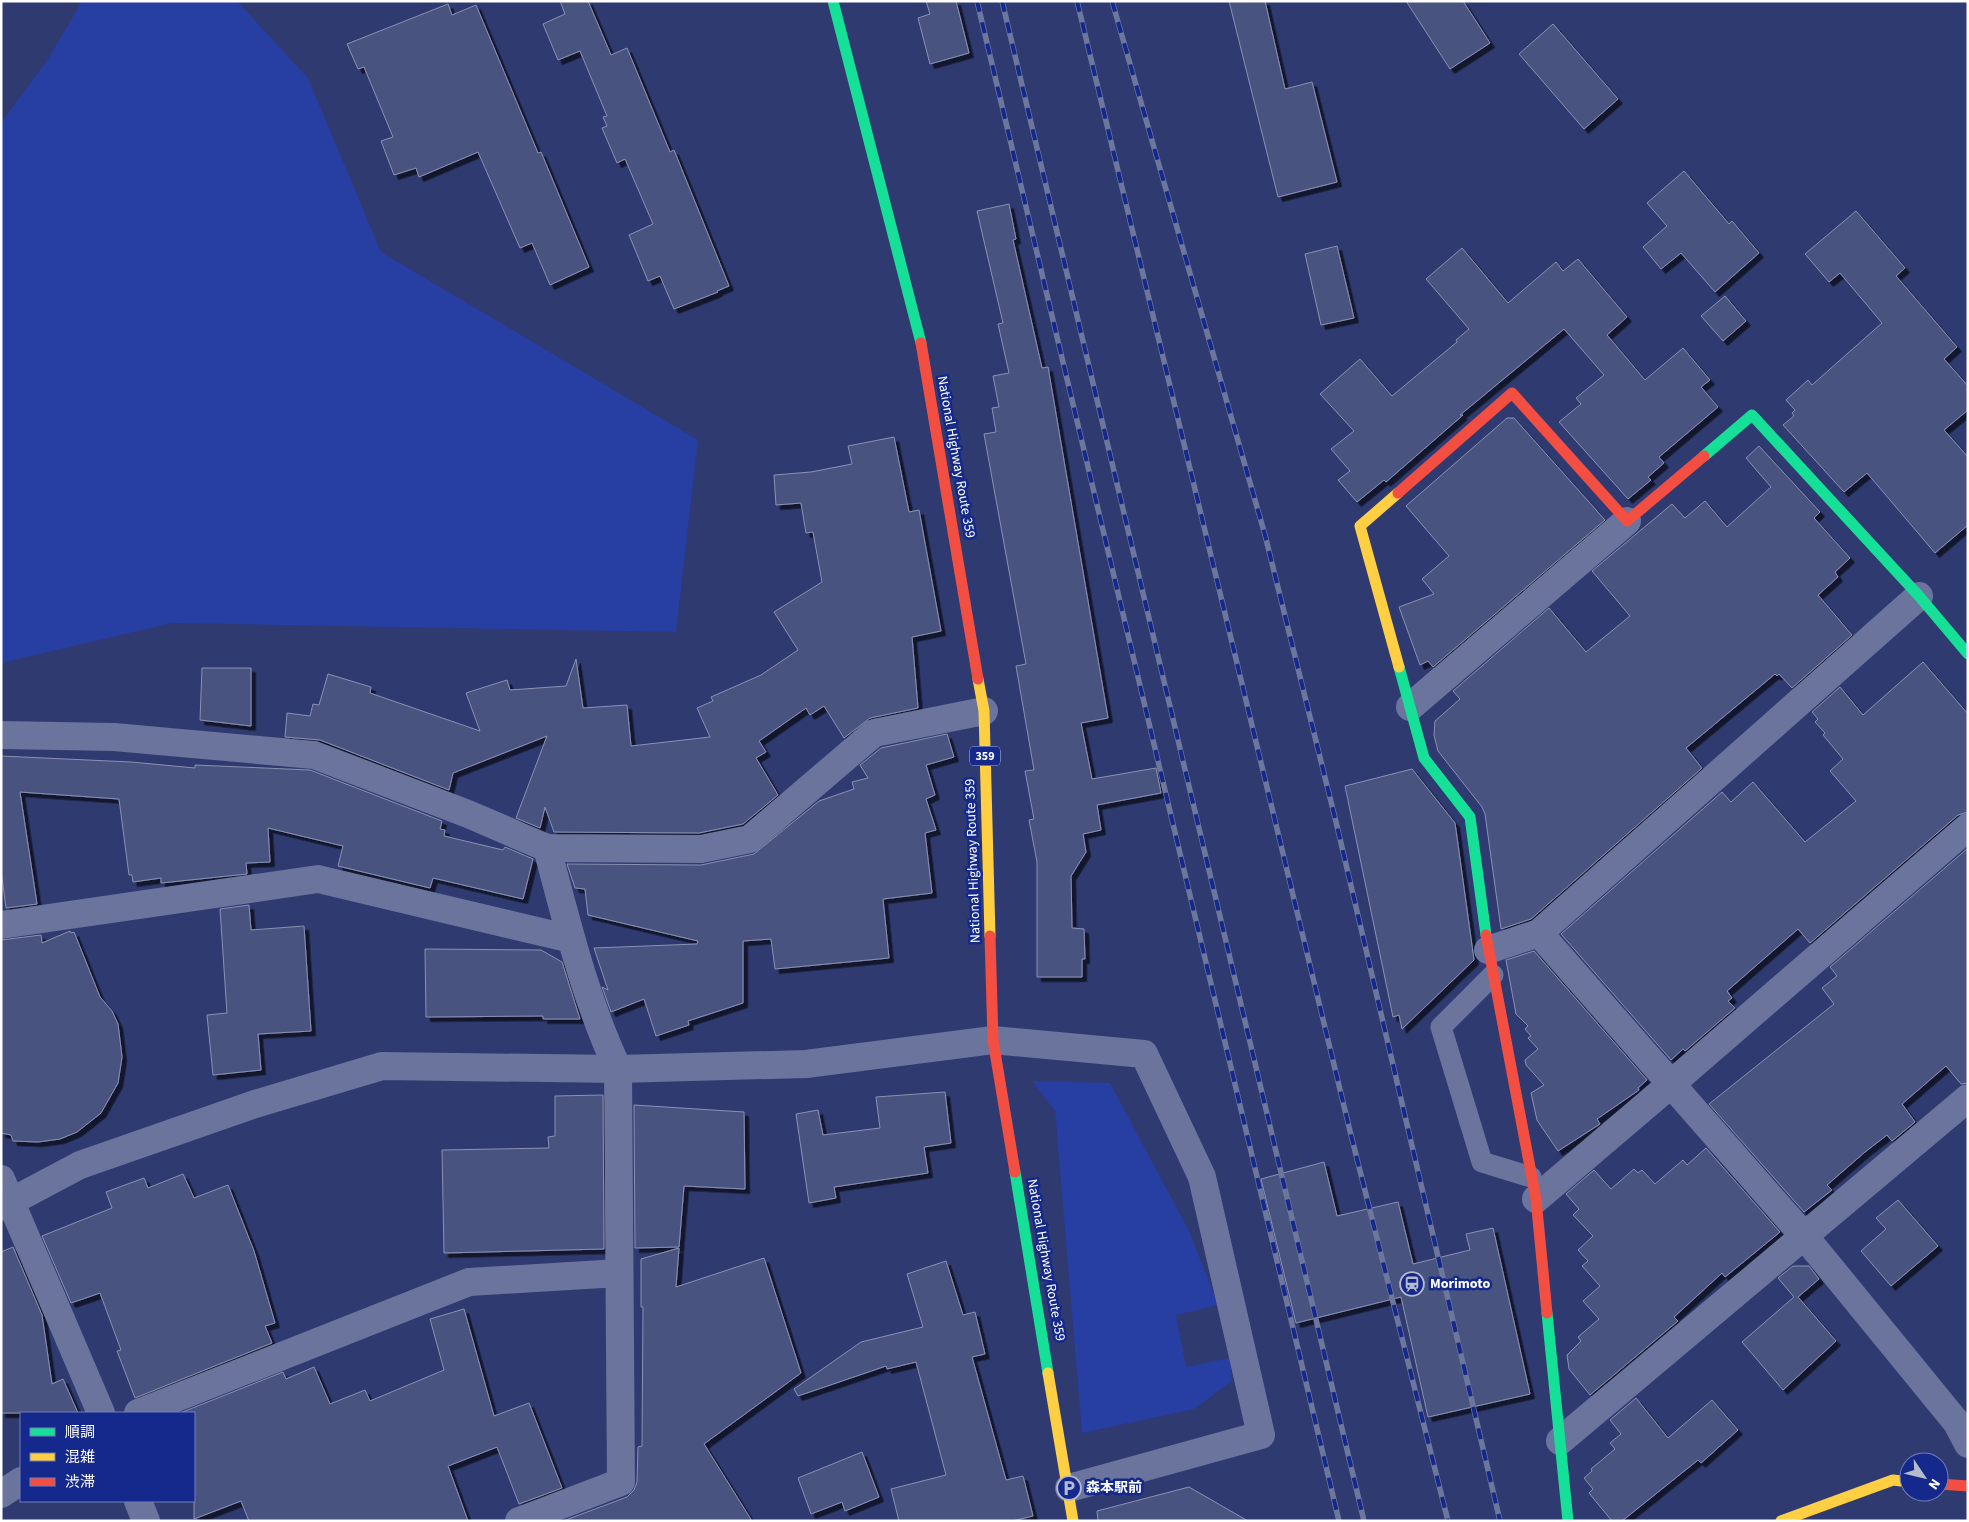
<svg xmlns="http://www.w3.org/2000/svg" width="1969" height="1522" viewBox="0 0 1969 1522" font-family="'Source Sans 3','Noto Sans JP',sans-serif">
<style>
.green{fill:#273ea2}
.building{fill:#49537f;stroke:#8b91b3;filter:url(#shadow)}
.lines{fill:none;stroke-linecap:round;stroke-linejoin:round}
.lane{stroke:#6b749d;stroke-width:21}
.street{stroke:#6b749d;stroke-width:28}
.fast{stroke:#16e098;stroke-width:11}
.slow{stroke:#ffcf43;stroke-width:11}
.jam{stroke:#f24e42;stroke-width:11}
.rail-casing{stroke:#6d769c;stroke-width:5.5}
.rail{stroke:#14298b;stroke-width:4;stroke-dasharray:11;stroke-linecap:butt}
.labels{text-anchor:middle;dominant-baseline:central;stroke-width:5;stroke-linejoin:round;paint-order:stroke}
.shield{fill:#14298b;stroke:#b8bfdc;stroke-width:1}
.shield-label{font-size:12px;font-weight:bold;fill:#fff}
.street-label{font-size:14px;fill:#fff;stroke:#14298b}
.poi-label{font-size:14px;font-weight:bold;fill:#fff;stroke:#14298b;text-anchor:start}
</style>
<defs>
<filter id="shadow"><feDropShadow dx="4.5" dy="4.5" stdDeviation="0" flood-color="#0009"/></filter>
</defs>
<rect width="100%" height="100%" fill="#2f3a70"/>
<g class="green">
<path d="M82,1H237L308,78L381,252L698,440L676,632L172,623L1,663V123L48,59Z"/>
<path d="M1032,1081L1110,1083L1190,1233L1218,1305L1176,1315L1186,1367L1230,1358L1232,1381L1194,1409L1082,1433L1055,1111Z"/>
</g>
<g class="building">
<path d="M560,1H588L611,55L627,48L670,152L674,150L729,286L717,291L718,292L674,309L660,276L648,281L629,235L653,224L625,159L617,163L602,128L607,126L603,117L607,116L580,51L558,60L543,24L565,14Z"/>
<path d="M926,1H956L969,53L930,64L918,18L930,14Z"/>
<path d="M1229,1H1265L1285,89L1312,82L1337,182L1278,197Z"/>
<path d="M1406,1H1463L1490,43L1450,69Z"/>
<path d="M448,4L452,15L476,5L538,153L541,152L589,267L550,285L532,243L520,248L478,152L419,177L416,168L394,175L381,141L393,137L364,67L358,69L347,44Z"/>
<path d="M1553,24L1618,99L1584,129L1519,54Z"/>
<path d="M1684,171L1729,224L1732,221L1759,253L1715,292L1681,253L1661,269L1643,247L1667,226L1647,203Z"/>
<path d="M1009,204L1016,239L1013,240L1042,368L1048,367L1108,718L1081,723L1092,779L1156,768L1161,793L1097,805L1101,830L1083,834L1086,852L1071,876L1072,928L1084,929L1085,959H1082V977H1037V862L1029,820L1034,819L1025,771L1034,770L1016,666L1026,664L984,434L996,432L992,408L999,407L993,376L1009,373L998,324L1003,323L977,211Z"/>
<path d="M1856,211L1905,268L1896,276L1957,347L1944,359L1968,386V410L1944,430L1968,457V525L1935,553L1867,473L1844,492L1783,425L1794,416L1792,413L1795,410L1786,400L1808,380L1812,385L1882,323L1840,273L1829,282L1805,254Z"/>
<path d="M1337,246L1354,318L1321,325L1305,254Z"/>
<path d="M1462,248L1508,303L1556,262L1563,271L1578,259L1627,317L1607,335L1645,380L1683,348L1710,380L1701,387L1718,407L1659,457L1664,463L1648,477L1651,480L1628,499L1559,422L1581,404L1576,398L1604,375L1564,329L1460,415H1463L1386,482L1384,480L1357,502L1338,480L1350,471L1331,449L1354,431L1320,394L1360,359L1392,396L1457,342L1456,340L1469,329L1426,279Z"/>
<path d="M1725,296L1746,321L1723,341L1701,316Z"/>
<path d="M1507,418H1514L1605,520L1433,667L1428,661L1420,665L1399,607L1434,594L1422,579L1449,556L1406,506Z"/>
<path d="M894,437L909,512L919,510L941,631L912,637L918,708L870,718L844,738L824,706L810,715L806,708L759,741L766,752L756,758L778,795L743,824L699,833L554,832L545,807L540,828L516,818L547,736L453,773L449,790L320,740L285,737L287,713L310,716L313,704L319,705L328,674L371,687L370,693L480,731L466,693L507,680L510,690L566,686L576,659L583,708L627,705L631,746L710,737L697,708L713,701L711,697L761,675L798,650L774,612L822,582L813,532L806,533L801,503L776,505L774,475L811,472L852,464L848,446Z"/>
<path d="M1759,446L1820,512L1814,518L1850,558L1835,572L1838,577L1818,595L1852,635L1792,688L1779,674L1777,676L1775,674L1686,748L1702,768L1531,919L1501,929L1485,814L1482,807L1438,751L1434,735L1435,721L1460,699L1453,691L1549,608L1586,652L1630,616L1592,571L1672,504L1685,518L1705,501L1727,527L1771,487L1746,458Z"/>
<path d="M1923,662L1968,714V812L1958,815L1810,943L1798,929L1727,991L1732,998L1728,1001L1735,1008L1685,1051L1683,1049L1671,1060L1561,934L1722,792L1731,802L1753,782L1805,842L1856,801L1830,771L1843,759L1823,735L1825,733L1815,722L1818,719L1812,712L1840,687L1863,715Z"/>
<path d="M202,668H251V726L200,720Z"/>
<path d="M947,734L954,757L926,765L935,795L926,799L936,830L925,833L932,893L883,899L889,958L775,969L771,939L743,941V1003L688,1021L689,1025L656,1036L644,999L611,1012L602,987L608,990L594,948L697,944L698,941L588,915L585,889L575,888L567,864L701,865L754,854L819,801L854,789L852,782L868,778L860,765L881,748Z"/>
<path d="M1,756L131,762L195,768V765L310,770L442,821L440,829L445,830L444,836L503,850L505,847L533,859L523,899L433,878L430,888L338,866L343,846L268,828L270,862L246,863L247,874L161,883V878L133,882L132,875H129L119,799L20,792L37,904L6,908L1,870Z"/>
<path d="M1412,769L1455,823L1474,960L1402,1029L1399,1015L1393,1017L1345,786Z"/>
<path d="M1968,848V1083L1961,1084L1946,1066L1902,1104L1915,1122L1892,1141L1887,1135L1865,1152L1827,1185L1832,1190L1804,1212L1709,1104L1834,1004L1822,988L1837,976L1830,967Z"/>
<path d="M249,905L251,930L304,926L311,1031L258,1034L261,1070L213,1075L207,1015L227,1013L220,909Z"/>
<path d="M70,931L71,933L74,932L100,997L112,1011L118,1024L122,1057L118,1083L101,1113L77,1132L60,1139L38,1142L13,1141L11,1135L1,1133V940L41,935L42,943Z"/>
<path d="M425,949L541,950L562,962L580,1019H543V1016L426,1017Z"/>
<path d="M1534,951L1647,1080L1638,1088L1639,1090L1597,1119L1600,1124L1558,1151L1537,1120L1531,1093L1544,1085L1526,1065L1525,1060L1538,1049L1528,1038L1531,1036L1525,1029L1528,1026L1516,1014L1506,960Z"/>
<path d="M945,1092L951,1143L924,1147L928,1173L834,1187L836,1198L809,1203L796,1114L818,1110L823,1135L880,1128L876,1097Z"/>
<path d="M603,1095L604,1249L444,1253L442,1150L549,1148L548,1137L555,1136V1096Z"/>
<path d="M634,1105L744,1112L745,1189L684,1186L679,1247L635,1248Z"/>
<path d="M1706,1148L1780,1232L1725,1277L1722,1273L1674,1317L1678,1321L1590,1395L1569,1369L1567,1355L1581,1341L1578,1337L1599,1319L1583,1301L1600,1286L1582,1266L1588,1261L1578,1250L1593,1236L1573,1215L1579,1209L1566,1194L1594,1170L1611,1189L1634,1169L1638,1173L1642,1170L1655,1184L1683,1160L1687,1165Z"/>
<path d="M1324,1162L1337,1216L1398,1202L1413,1264L1470,1250L1466,1234L1493,1228L1530,1394L1428,1417L1401,1297L1296,1323L1261,1179Z"/>
<path d="M183,1174L194,1198L228,1185L254,1251L275,1323L265,1326L272,1343L135,1398L117,1351L121,1350L100,1293L71,1303L42,1236L112,1208L106,1192L144,1178L148,1188Z"/>
<path d="M1898,1200L1938,1246L1891,1286L1861,1251L1886,1229L1876,1218Z"/>
<path d="M13,1247L42,1315L52,1384L63,1379L78,1413H1V1252Z"/>
<path d="M679,1248L676,1287L764,1258L801,1373L704,1444L752,1521H563L627,1497L634,1490L637,1482L638,1447L642,1446L643,1307H641V1259Z"/>
<path d="M946,1261L963,1315L975,1312L985,1354L972,1357L1006,1480L1023,1476L1033,1516L1012,1521H899L891,1489L946,1475L916,1362L887,1369L886,1366L798,1396L794,1389L861,1342L923,1327L907,1274Z"/>
<path d="M1793,1266H1809L1819,1279L1798,1297L1836,1341L1783,1390L1742,1342L1794,1297L1778,1278Z"/>
<path d="M464,1309L494,1416L529,1403L562,1488L519,1504L497,1447L448,1466L468,1521H249L241,1501L194,1519V1413H180L283,1372L286,1379L314,1367L330,1404L365,1390L370,1401L444,1370L430,1319Z"/>
<path d="M1636,1398L1668,1438L1712,1400L1738,1430L1701,1463L1698,1460L1622,1521H1612L1589,1493L1593,1489L1584,1478L1592,1471L1591,1469L1615,1449L1610,1443L1621,1434L1610,1420Z"/>
<path d="M862,1452L879,1497L845,1511L842,1502L811,1514L798,1478Z"/>
<path d="M1189,1487L1248,1521H1098L1097,1511Z"/>
</g>
<g class="lines">
<path class="lane" d="M1493,975L1441,1027L1482,1162L1531,1177"/>
<g class="street">
<path d="M1410,707L1627,521"/>
<path d="M1,735L114,737L314,755L468,814L547,848L701,849L750,839L874,733L984,711"/>
<path d="M1,925L318,879L571,939"/>
<path d="M1539,933L1805,1237L1957,1423L1968,1444"/>
<path d="M1488,950L1539,933L1919,596"/>
<path d="M1,1179L101,1413"/>
<path d="M1536,1199L1671,1084L1968,827"/>
<path d="M1,1207L80,1165L255,1104L382,1066L618,1069L806,1064L993,1040L1144,1054L1202,1177L1261,1435L1069,1488"/>
<path d="M138,1413L469,1282L619,1273"/>
<path d="M1560,1441L1968,1098"/>
<path d="M1,1494L21,1481"/>
<path d="M138,1501L146,1521"/>
<path d="M519,1521L621,1482L618,1069C585,999 567,923 547,848"/>
</g>
<g class="fast">
<path d="M833,1L921,343"/>
<path d="M1704,456L1752,415L1919,596L1968,654"/>
<path d="M1399,667L1424,758L1470,817L1486,935"/>
<path d="M1015,1172L1048,1373"/>
<path d="M1547,1313L1568,1521"/>
</g>
<g class="slow">
<path d="M1398,493L1360,526L1399,667"/>
<path d="M978,679L984,711L990,936"/>
<path d="M1048,1373L1073,1521"/>
<path d="M1781,1521L1893,1480L1909,1482"/>
</g>
<g class="jam">
<path d="M921,343L978,679"/>
<path d="M1398,493L1512,393L1627,521L1704,456"/>
<path d="M1486,935L1536,1199L1547,1313"/>
<path d="M990,936L993,1040L1015,1172"/>
<path d="M1939,1484L1968,1486"/>
</g>
<g class="rail-casing">
<g id="rail">
<path d="M977,1L1339,1521"/>
<path d="M1002,1L1364,1521"/>
<path d="M1077,1L1350,1131L1448,1521"/>
<path d="M1112,1L1265,535L1337,826L1500,1521"/>
</g>
</g>
<use href="#rail" class="rail"/>
</g>
<defs>
<g id="station-ring" transform="scale(1.25)"><circle r="9.5" fill="#14298b" stroke="#b6bacd" stroke-width="1.5"/><path d="M-3-6H3Q5-6 5-4V2Q5 4 3 4L4.5 6H3L1.5 4h-3L-3 6H-4.5L-3 4Q-5 4-5 2V-4Q-5-6-3-6ZM-3.5-4v3h7v-3ZM-3.5 1v1.5H-2V1ZM2 1v1.5H3.5V1Z" fill="#b6bacd"/></g>
<g id="parking-ring" transform="scale(1.25)"><circle r="9.5" fill="#14298b" stroke="#b6bacd" stroke-width="1.5"/><path d="M-3.5-5.5H1a3.5 3.5 0 0 1 0 7H-1V5.5H-3.5ZM-1-3.4V-.6H.8a1.4 1.4 0 0 0 0-2.8Z" fill="#b6bacd"/></g>
</defs>
<g fill-rule="evenodd">
<use href="#station-ring" x="1412" y="1284"/>
<use href="#parking-ring" x="1069" y="1488"/>
</g>
<g class="labels">
<rect class="shield" x="970" y="746.5" width="30" height="19" rx="4"/>
<g class="shield-label">
<text x="985" y="756">359</text>
</g>
<g class="street-label">
<text transform="translate(956 457) rotate(80)">National Highway Route 359</text>
<text transform="translate(973 861) rotate(-92)">National Highway Route 359</text>
<text transform="translate(1046 1260) rotate(80)">National Highway Route 359</text>
</g>
<g class="poi-label">
<text x="1430" y="1284">Morimoto</text>
<text x="1086" y="1488">森本駅前</text>
</g>
</g>
<rect width="1969" height="1522" fill="none" stroke="#ffffff" stroke-width="5"/>
<rect x="20" y="1412" width="175" height="90" fill="#14298b" stroke="#727fb9"/>
<rect x="30" y="1428" width="25" height="8" fill="#16e098" stroke="#727fb9"/>
<text x="65" y="1437" font-size="15" fill="#ffffff">順調</text>
<rect x="30" y="1453" width="25" height="8" fill="#ffcf43" stroke="#727fb9"/>
<text x="65" y="1462" font-size="15" fill="#ffffff">混雑</text>
<rect x="30" y="1478" width="25" height="8" fill="#f24e42" stroke="#727fb9"/>
<text x="65" y="1487" font-size="15" fill="#ffffff">渋滞</text>
<g transform="translate(1924 1477) rotate(125)"><circle r="24" fill="#14298b" stroke="#727fb9"/>
<path d="M0-4L9 19L0 12L-9 19Z" fill="#b6bacd"/>
<text y="-8" font-size="14" font-weight="bold" text-anchor="middle" fill="#ffffff">N</text>
</g>
</svg>
